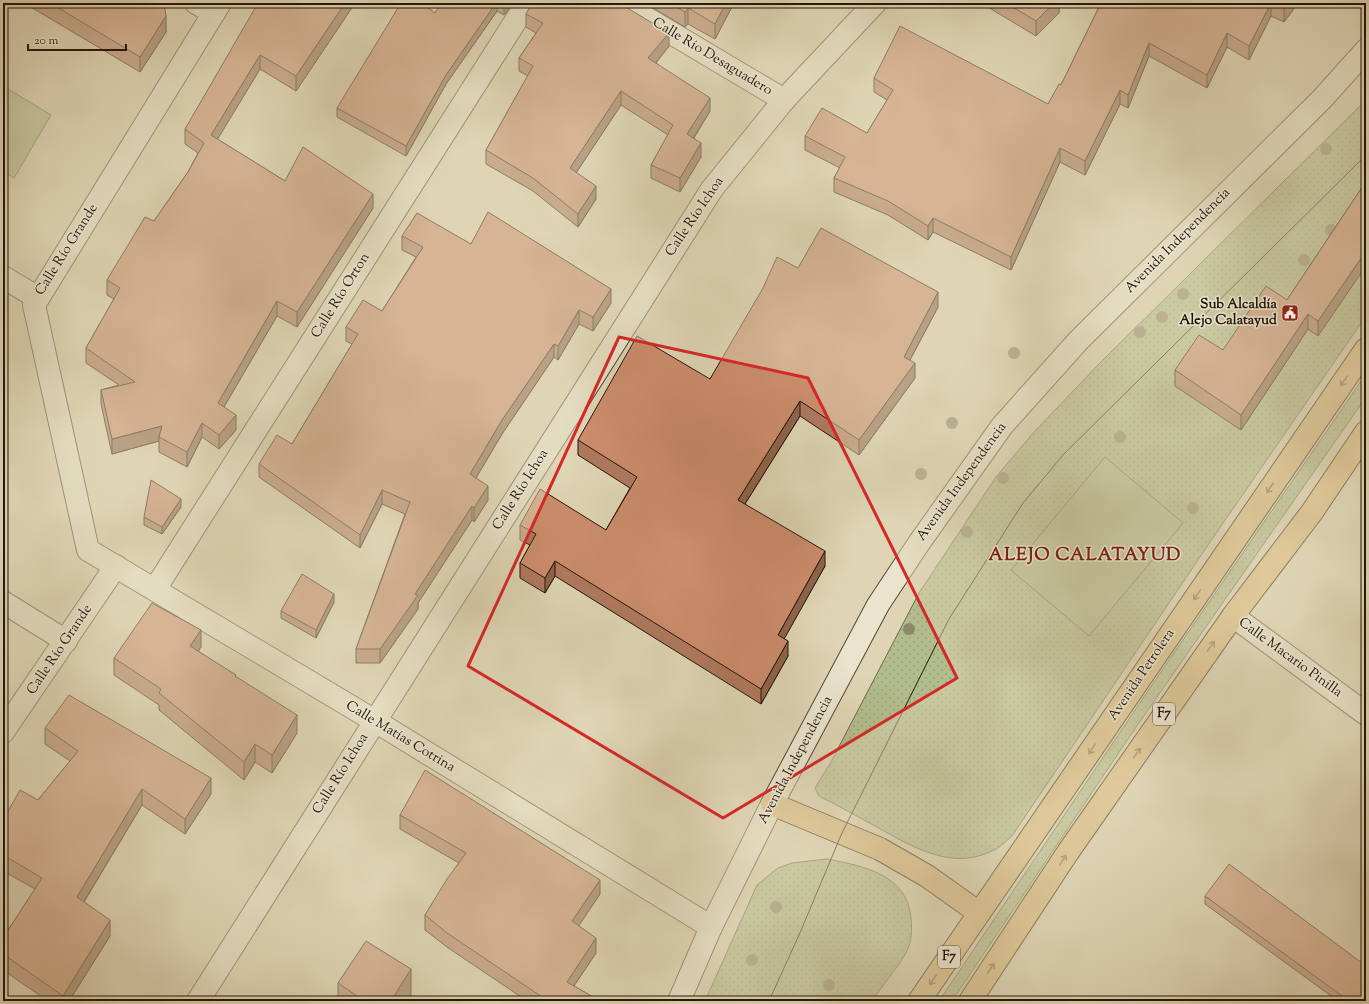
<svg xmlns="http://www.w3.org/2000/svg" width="1369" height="1004" viewBox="0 0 1369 1004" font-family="'Sorts Mill Goudy',serif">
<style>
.grass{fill:url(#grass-dots);stroke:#6a6a4b}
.pitch{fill:#b2bd8d;stroke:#6a6a4b}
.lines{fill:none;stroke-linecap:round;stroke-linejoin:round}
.minor-casing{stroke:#524634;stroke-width:24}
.highway-casing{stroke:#231609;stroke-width:24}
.minor{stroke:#eae4cf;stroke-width:22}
.highway{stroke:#e0ba7a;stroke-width:22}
.tram{stroke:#231609;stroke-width:1}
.tree{fill:#8f876c}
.wall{fill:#af795e;stroke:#231609}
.shaded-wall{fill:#8f634c;stroke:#231609}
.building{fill:#cc8d6d;stroke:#231609}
.oneway{stroke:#826842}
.marked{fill:none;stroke:#d62828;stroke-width:3;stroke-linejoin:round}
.labels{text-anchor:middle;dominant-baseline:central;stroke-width:3;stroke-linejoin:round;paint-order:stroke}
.shield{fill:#eae4cf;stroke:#5f5444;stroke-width:1}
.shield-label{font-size:13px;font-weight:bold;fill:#231609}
.street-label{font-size:14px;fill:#231609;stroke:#eae4cf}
.poi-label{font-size:14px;font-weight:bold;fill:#231609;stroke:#eae4cf;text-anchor:end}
.district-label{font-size:18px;font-weight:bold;letter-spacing:1px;fill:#7a1f14;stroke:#eae4cf}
</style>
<defs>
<pattern id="grass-dots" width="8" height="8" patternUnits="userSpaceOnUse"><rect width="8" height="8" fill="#b2bd8d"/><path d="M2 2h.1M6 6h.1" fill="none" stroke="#99a278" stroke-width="1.8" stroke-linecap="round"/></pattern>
</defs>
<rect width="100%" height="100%" fill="#dfd5b5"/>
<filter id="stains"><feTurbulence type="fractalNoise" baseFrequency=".005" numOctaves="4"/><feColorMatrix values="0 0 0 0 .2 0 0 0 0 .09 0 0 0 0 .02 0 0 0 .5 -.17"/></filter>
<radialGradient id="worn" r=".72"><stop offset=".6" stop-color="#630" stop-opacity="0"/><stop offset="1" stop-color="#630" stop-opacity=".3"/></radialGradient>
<g class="grass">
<path d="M1366,100V316L1210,542L1012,836C1007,840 1001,846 996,849C956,871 918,850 884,831C862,819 841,807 819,796L815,788L831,762L919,593L996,477L1034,432L1100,363Z"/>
<path d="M1366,374V397L1132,733L952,1001H939L1158,676Z"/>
<path d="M827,859C863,866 907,874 911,918C912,928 912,941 907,951C898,968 883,984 872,1001H705L757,885L778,868L792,863Z"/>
</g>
<g class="pitch">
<path d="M3,86L51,115L14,178L3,171Z"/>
<path d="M1105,457L1183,523L1089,636L1011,570Z"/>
</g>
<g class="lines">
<g class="minor-casing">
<g id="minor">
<path d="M196,3L214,13"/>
<path d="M220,3L34,305L88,550L375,721L711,927"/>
<path d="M621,3L784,100"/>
<path d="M3,277L38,298"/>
<path d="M155,589L527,3"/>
<path d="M3,602L66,641"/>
<path d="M1233,616L1366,714"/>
<path d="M3,732L116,566"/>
<path d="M198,1001L712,189L784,100L875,3"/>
<path d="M679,1001L711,927L772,804L878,605L919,543L1002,426L1079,340L1322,99L1366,50"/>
</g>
</g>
<g class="highway-casing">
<g id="highway">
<path d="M772,804L880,849L927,876L979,913"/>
<path d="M919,1001L1366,349"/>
<path d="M970,1001L1068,852L1233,616L1312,512L1366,432"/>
</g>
</g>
<use href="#minor" class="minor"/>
<use href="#highway" class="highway"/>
<path class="tram" d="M769,1001L799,935L842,833L949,619L1023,503L1063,455L1366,155"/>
</g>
<g class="tree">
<circle cx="1326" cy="149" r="6"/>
<circle cx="1331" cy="230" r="6"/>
<circle cx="1304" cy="260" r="6"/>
<circle cx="1183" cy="294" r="6"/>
<circle cx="1162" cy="317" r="6"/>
<circle cx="1140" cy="332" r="6"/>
<circle cx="1014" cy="353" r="6"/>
<circle cx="952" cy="423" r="6"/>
<circle cx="1120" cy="437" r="6"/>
<circle cx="921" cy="474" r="6"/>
<circle cx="1003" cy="478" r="6"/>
<circle cx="1193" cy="508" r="6"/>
<circle cx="967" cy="532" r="6"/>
<circle cx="909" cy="629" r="6"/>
<circle cx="776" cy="907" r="6"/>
<circle cx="752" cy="960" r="6"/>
<circle cx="829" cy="985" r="6"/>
</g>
<g class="wall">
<path d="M24,3H164L166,32L140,72Z"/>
<path d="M288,3H355L296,91L260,69L217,139L285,181L373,208L297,327L277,316L224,407L236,430L219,449L202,437L187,467L159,452V441L112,454L101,404V390L119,385L86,363V348L114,299L107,295V280L154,221L188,172L198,153L185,144V129L285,7Z"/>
<path d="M462,3H513L504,15L497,11L446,84L406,156L337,117V108L435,13L462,4Z"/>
<path d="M645,3H734L715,39L688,24L685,27Z"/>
<path d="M841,3H854L849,8Z"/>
<path d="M981,3H1059V13L1036,36Z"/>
<path d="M1101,3H1296L1293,10L1284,22L1271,16L1249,60L1227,47L1207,88L1149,56L1128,108L1120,104L1085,175L1060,162L1011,270L933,232L928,240L888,215L834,192V178L840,168L805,150V136L867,133L887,100L874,92V78L1048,104L1061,85Z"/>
<path d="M526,14L669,46L656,63L710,111L694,138L701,157L680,192L651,178V165L668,135L621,105L576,173L596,199L578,227L533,191L486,164V150L528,76L519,71V58L536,33L526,27Z"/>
<path d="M1363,186L1318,336L1308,329L1241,430L1175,386V370L1223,350L1287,300Z"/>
<path d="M402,236L471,244L611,303L593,331L579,324L558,360L554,357L502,434L476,478L488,500L474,522L472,520L418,603V609L380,663H356V649L405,514L382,504L360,548L259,477V464L292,444L352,344L346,341V327L382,311L416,257L402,250Z"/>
<path d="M798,268L938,307L910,360L915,378L859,455L800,416L745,504L825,566L784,638L788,656L761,704L555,576L545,593L520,578V563L530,545L520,540V525L606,530L630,488L578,455V440L710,379Z"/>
<path d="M181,507L162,534L144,525V517Z"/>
<path d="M334,602L316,638L281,618V611Z"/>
<path d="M201,647L198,651L236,677L297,733L272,773L255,762L244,780L159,710V705L114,675V658Z"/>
<path d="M45,728L211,794L185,834L142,805L84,902L110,936L69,1001H48L3,970V938L35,889L3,871V813L6,815L38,800L70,761L45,744Z"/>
<path d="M400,815L600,894L578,926L596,953L574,986L600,1001H527L447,947L425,930V915L459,863L400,829Z"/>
<path d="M1205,896L1366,1001H1338L1205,904Z"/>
<path d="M338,983L411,996L408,1001H338Z"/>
</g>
<g class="shaded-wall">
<path d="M345,3H355L296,91V76Z"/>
<path d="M496,3H497V11L446,84L406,156V146L446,75Z"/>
<path d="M507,3H513L504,15V6Z"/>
<path d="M726,3H734L715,39V24Z"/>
<path d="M849,3H854L849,8Z"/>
<path d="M1054,3H1059V13L1036,36V21Z"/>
<path d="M1271,3V16L1249,60V46Z"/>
<path d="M1288,3H1296L1293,10L1284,22V8Z"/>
<path d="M688,8V24L685,27V12Z"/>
<path d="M166,16V32L140,72V57Z"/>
<path d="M669,33V46L648,72V58Z"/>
<path d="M1227,33V47L1207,88V75Z"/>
<path d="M1149,43V56L1128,108V95Z"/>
<path d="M260,55V69L211,150V135Z"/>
<path d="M1120,90V104L1085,175V161Z"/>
<path d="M621,91V105L570,182V168Z"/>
<path d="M710,98V111L687,148V134Z"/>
<path d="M701,143V157L680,192V178Z"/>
<path d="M1060,148V162L1011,270V257Z"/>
<path d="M596,186V199L578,227V214Z"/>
<path d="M373,194V208L297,327V312Z"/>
<path d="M933,218V232L928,240V226Z"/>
<path d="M1366,251V266L1318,336V321Z"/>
<path d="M611,289V303L593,331V317Z"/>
<path d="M938,292V307L904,371V357Z"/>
<path d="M277,301V316L218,417V403Z"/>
<path d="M579,310V324L558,360V346Z"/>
<path d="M1308,314V329L1241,430V415Z"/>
<path d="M554,344V357L502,434L470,488V474L502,420Z"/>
<path d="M915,363V378L859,455V440Z"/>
<path d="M800,401V416L738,515V500Z"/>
<path d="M236,415V430L219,449V435Z"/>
<path d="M202,423V437L187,467V452Z"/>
<path d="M162,426L159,437V441L112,454V439Z"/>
<path d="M488,486V500L474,522V508Z"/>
<path d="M382,490V504L360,548V535Z"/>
<path d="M181,499V507L162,534V527Z"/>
<path d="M472,506V520L418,603V609L380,663V649L415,594Z"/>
<path d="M825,551V566L778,650V635Z"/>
<path d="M555,561V576L545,593V578Z"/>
<path d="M334,594V602L316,638V630Z"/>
<path d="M201,630V647L190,664V646Z"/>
<path d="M788,641V656L761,704V689Z"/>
<path d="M297,715V733L272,773V755Z"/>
<path d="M255,744V762L244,780V762Z"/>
<path d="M211,778V794L185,834V819Z"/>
<path d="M142,789V805L77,913V897Z"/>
<path d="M600,880V894L572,936V921Z"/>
<path d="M110,920V936L69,1001H63V996Z"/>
<path d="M596,938V953L567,996V982Z"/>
<path d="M411,969V996L408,1001H391Z"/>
</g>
<g class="building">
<path d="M50,3H164L166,16L140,57Z"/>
<path d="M258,3H278L285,7L288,3H345L296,76L260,55L211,135L285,181L303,147L373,194L297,312L277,301L218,403L236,415L219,435L202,423L187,452L159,437L162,426L112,439L101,390L135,382L86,348L120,288L107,280L145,217L154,221L188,172L204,143L185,129Z"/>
<path d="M401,3H422L435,13L441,3H461L462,4V3H496L446,75L406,146L337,108Z"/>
<path d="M499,3H507L504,6Z"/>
<path d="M532,3H619L669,33L648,58L710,98L687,134L701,143L680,178L651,165L673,125L621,91L570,168L596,186L578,214L533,178L486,150L533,66L519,58L543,23L526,14Z"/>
<path d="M671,3H726L715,24L688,8L685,12Z"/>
<path d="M1006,3H1054L1036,21Z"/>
<path d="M1101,3H1271L1249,46L1227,33L1207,75L1149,43L1128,95L1120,90L1085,161L1060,148L1011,257L933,218L928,226L888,201L834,178L845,157L805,136L822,108L867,133L893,90L874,78L900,26L1048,104L1059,84L1061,85Z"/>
<path d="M1273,3H1288L1284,8Z"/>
<path d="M1363,186L1366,188V251L1318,321L1308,314L1241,415L1175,370L1199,335L1223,350L1266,286L1287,300Z"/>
<path d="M488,212L611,289L593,317L579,310L558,346L554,344L502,420L470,474L488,486L474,508L472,506L415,594L418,595L380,649H356L410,502L382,490L360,535L259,464L277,435L292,444L358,334L346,327L363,300L382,311L423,247L402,236L417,213L471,244Z"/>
<path d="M821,228L938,292L904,357L915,363L859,440L800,401L738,500L825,551L778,635L788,641L761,689L555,561L545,578L520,563L536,534L520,525L540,489L606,530L637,477L578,440L637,336L710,379L763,288L777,257L798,268Z"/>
<path d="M151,480L181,499L162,527L144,517Z"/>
<path d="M302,574L334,594L316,630L281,611Z"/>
<path d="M152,603L201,630L190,646L236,675L235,676L297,715L272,755L255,744L244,762L159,693L161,689L114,658Z"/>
<path d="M69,695L211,778L185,819L142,789L77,897L110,920L63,996L3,954V938L42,878L3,855V813L6,815L20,790L38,800L78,751L45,728Z"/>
<path d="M425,770L600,880L572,921L596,938L567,982L600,1001H548L447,933L425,915L447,879L466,853L400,815Z"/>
<path d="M1229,864L1366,966V1001H1349L1205,896Z"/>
<path d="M366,941L411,969L391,1001H364L338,983Z"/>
</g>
<defs><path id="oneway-shaft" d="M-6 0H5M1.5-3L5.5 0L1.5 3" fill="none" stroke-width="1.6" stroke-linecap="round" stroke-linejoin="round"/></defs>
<g class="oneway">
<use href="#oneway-shaft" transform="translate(1344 381) rotate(124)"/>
<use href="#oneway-shaft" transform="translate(1270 488) rotate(124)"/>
<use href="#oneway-shaft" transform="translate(1197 595) rotate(124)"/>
<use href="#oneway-shaft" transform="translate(1211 646) rotate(-55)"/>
<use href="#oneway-shaft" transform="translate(1092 749) rotate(124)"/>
<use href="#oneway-shaft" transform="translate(1137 753) rotate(-55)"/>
<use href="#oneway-shaft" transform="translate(1063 860) rotate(-57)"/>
<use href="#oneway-shaft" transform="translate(991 968) rotate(-57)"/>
<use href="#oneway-shaft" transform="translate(933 980) rotate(124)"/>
</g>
<path d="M0 0H1369V1004H0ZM619,337L808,378L957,678L723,818L468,666Z" fill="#dfd5b5" fill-opacity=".55" fill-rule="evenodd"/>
<path class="marked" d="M619,337L808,378L957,678L723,818L468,666Z"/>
<defs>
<g id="civic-square" transform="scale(0.9)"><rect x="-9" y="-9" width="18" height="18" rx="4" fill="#8f2418" stroke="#eae4cf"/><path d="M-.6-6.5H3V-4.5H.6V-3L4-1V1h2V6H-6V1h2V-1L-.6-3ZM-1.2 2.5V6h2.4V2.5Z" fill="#fff"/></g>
</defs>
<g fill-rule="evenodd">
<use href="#civic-square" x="1290" y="313"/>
</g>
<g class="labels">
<g class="shield">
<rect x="1153" y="703" width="22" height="22" rx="3"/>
<rect x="938" y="946" width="22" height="22" rx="3"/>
</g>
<g class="shield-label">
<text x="1164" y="714">F7</text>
<text x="949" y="957">F7</text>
</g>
<g class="street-label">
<text transform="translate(712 57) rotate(31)">Calle Río Desaguadero</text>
<text transform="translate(695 217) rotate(-56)">Calle Río Ichoa</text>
<text transform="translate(1178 241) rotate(-45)">Avenida Independencia</text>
<text transform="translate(67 250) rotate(-58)">Calle Río Grande</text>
<text transform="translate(341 296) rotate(-58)">Calle Río Orton</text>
<text transform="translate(962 482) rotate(-54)">Avenida Independencia</text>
<text transform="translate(521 490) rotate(-58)">Calle Río Ichoa</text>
<text transform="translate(60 650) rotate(-56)">Calle Río Grande</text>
<text transform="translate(1290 658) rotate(36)">Calle Macario Pinilla</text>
<text transform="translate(1142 675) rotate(-56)">Avenida Petrolera</text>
<text transform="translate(400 737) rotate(31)">Calle Matías Cotrina</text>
<text transform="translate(796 760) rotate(-62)">Avenida Independencia</text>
<text transform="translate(341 774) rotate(-58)">Calle Río Ichoa</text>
</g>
<g class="poi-label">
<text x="1277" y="305">Sub Alcaldía<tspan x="1277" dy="16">Alejo Calatayud</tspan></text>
</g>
<g class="district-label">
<text x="1085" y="556">ALEJO CALATAYUD</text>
</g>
</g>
<rect width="1369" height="1004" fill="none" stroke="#dfd5b5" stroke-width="16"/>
<rect x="4" y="4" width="1361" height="996" fill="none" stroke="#231609" stroke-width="2"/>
<rect x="8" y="8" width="1353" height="988" fill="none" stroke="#231609"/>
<path d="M28 44v6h98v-6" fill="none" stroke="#231609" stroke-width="2"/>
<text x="34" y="44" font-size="12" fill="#231609" stroke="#eae4cf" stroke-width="3" paint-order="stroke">20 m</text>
<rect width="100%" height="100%" filter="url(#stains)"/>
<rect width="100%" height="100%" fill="url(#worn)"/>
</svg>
